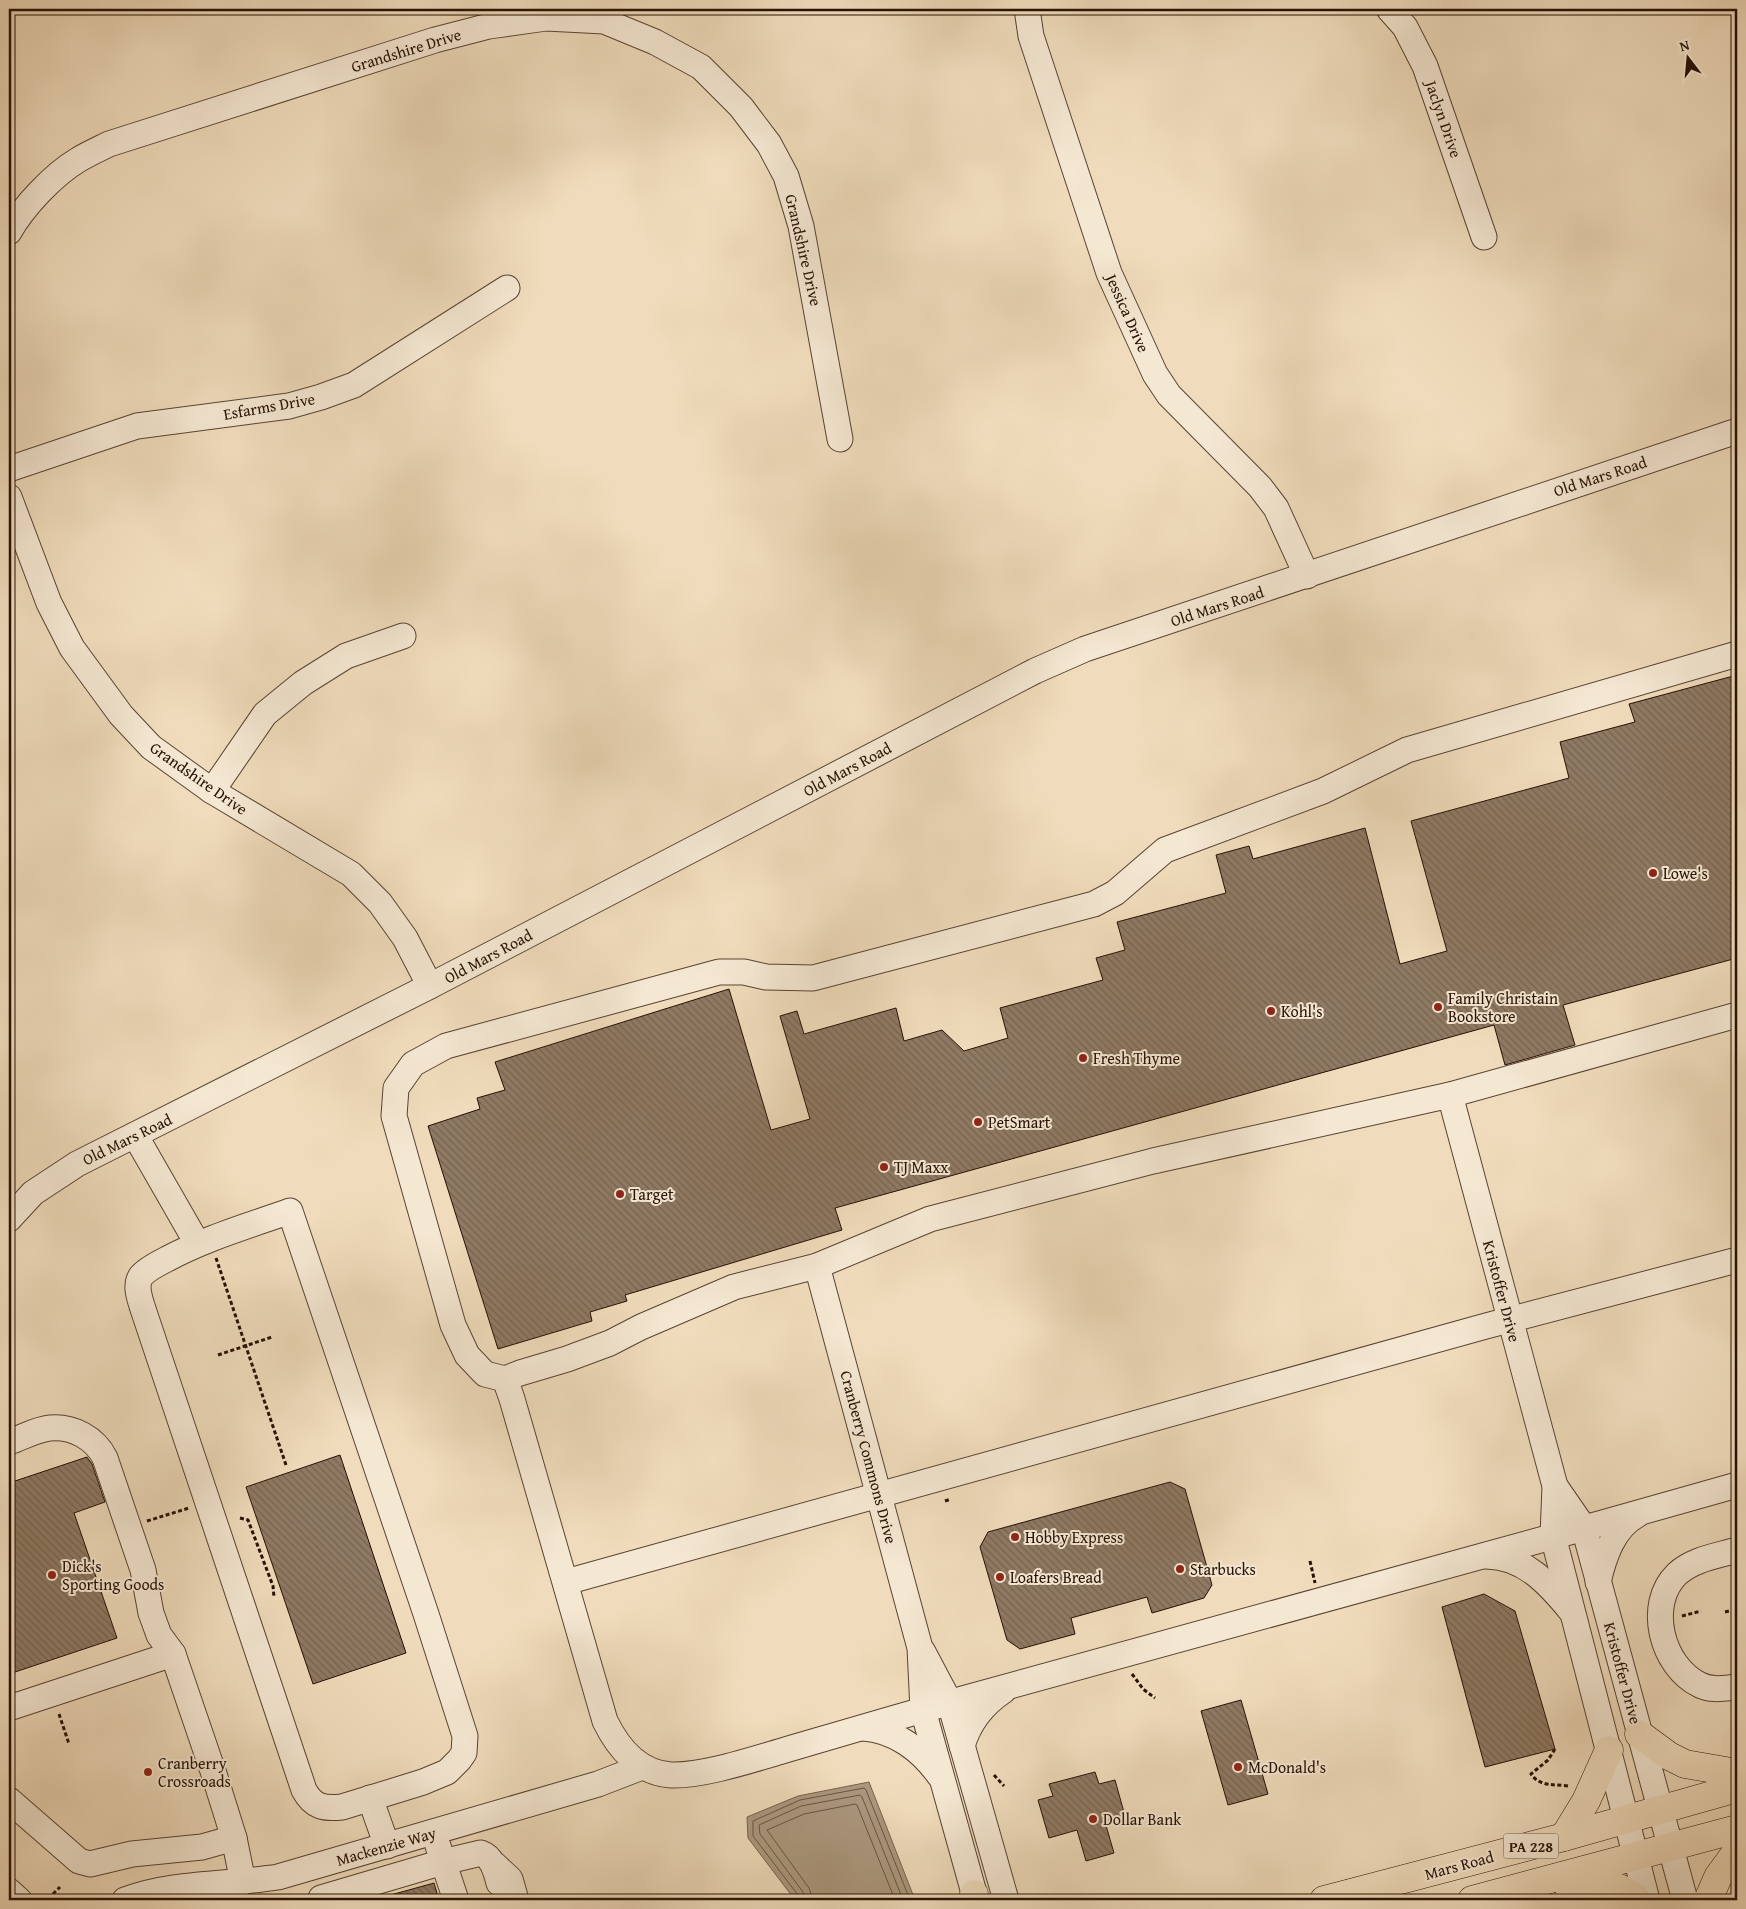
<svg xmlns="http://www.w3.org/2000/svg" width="1746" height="1909" viewBox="0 0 1746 1909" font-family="'Gentium Book Plus',serif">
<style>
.water{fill:#ab977e;stroke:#76614e}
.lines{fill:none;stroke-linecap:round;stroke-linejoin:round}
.shore{stroke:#685442;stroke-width:1}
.building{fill:url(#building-back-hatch);stroke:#261005}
.minor-casing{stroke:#584333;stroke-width:27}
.major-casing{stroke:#261005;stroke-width:29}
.path{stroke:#261005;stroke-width:3;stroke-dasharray:4 2.5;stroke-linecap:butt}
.minor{stroke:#f5e8d3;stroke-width:25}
.major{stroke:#f0dcbc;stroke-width:28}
.poi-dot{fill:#8f2418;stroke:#f5e8d3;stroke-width:2}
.labels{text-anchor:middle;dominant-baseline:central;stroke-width:4;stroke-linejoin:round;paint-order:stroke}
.shield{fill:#f5e8d3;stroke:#645143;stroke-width:1}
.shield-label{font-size:15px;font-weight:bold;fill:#261005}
.street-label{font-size:16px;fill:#261005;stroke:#f5e8d3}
.poi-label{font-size:16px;fill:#261005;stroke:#f5e8d3;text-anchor:start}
</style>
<defs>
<pattern id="building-back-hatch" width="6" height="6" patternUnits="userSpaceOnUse" patternTransform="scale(1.25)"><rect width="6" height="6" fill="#8f7a64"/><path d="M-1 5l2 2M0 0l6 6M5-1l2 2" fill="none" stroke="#756350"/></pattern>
</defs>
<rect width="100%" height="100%" fill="#f0dcbc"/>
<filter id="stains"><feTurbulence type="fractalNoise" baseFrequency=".004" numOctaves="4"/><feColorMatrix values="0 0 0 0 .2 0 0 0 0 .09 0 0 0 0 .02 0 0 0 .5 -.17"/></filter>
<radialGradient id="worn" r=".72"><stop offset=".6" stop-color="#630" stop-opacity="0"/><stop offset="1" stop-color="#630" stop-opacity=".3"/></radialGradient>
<path class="water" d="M869,1782L915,1900H795L748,1838L747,1817L798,1796Z"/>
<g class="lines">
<g class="shore">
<path d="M799,1900L798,1895L753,1836V1821L800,1800L864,1788L866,1790L910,1900"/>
<path d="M805,1900L803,1892L760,1834L759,1825L801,1806L860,1795L862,1797L903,1900"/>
<path d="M813,1900L809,1888L767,1830L804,1814L855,1804L857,1805L895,1900"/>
</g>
</g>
<g class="building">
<path d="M1737,675V958L1563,1005L1575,1045L1505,1065L1494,1025L835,1208L842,1230L625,1295L627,1301L590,1312L592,1321L498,1349L428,1126L480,1109L477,1098L505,1090L495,1062L729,989L771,1130L810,1119L780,1016L797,1011L804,1034L896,1008L904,1041L942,1030L964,1051L1008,1038L1000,1008L1103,980L1096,958L1125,950L1117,922L1226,893L1216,855L1249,846L1253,859L1365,828L1400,964L1447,951L1411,821L1569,778L1560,742L1635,722L1629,704Z"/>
<path d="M340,1455L406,1653L313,1684L246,1487Z"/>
<path d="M87,1457L92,1464L105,1502L74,1513L117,1638L9,1674V1483Z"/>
<path d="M1170,1482L1185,1489L1212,1585L1204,1598L1152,1613L1147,1597L1071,1618L1075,1634L1020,1649L1007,1640L980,1547L988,1532Z"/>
<path d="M1484,1594L1515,1611L1555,1749L1485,1767L1442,1607Z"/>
<path d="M1241,1700L1268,1794L1228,1805L1201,1711Z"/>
<path d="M1095,1772L1099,1784L1115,1780L1125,1816L1105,1822L1114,1853L1086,1861L1077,1830L1049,1838L1038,1800L1053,1796L1049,1784Z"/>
<path d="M434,1883L439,1900H388L387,1896Z"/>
</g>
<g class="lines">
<g class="minor-casing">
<g id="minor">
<path d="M1027,9L1031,36L1109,273L1155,374L1169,395L1260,487L1276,508L1307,576"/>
<path d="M1389,9L1405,27L1425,66L1484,237"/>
<path d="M9,232C23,207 53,175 78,160C88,154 99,149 109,144L435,40L489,26L546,18L604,21L655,42L701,67L741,107L769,144L786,176L801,226L840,439"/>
<path d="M9,469L137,426L289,406L321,397L354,385L507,288"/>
<path d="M9,497L49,603L72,648L121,715L151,747L212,791L351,874L380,903L405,938L430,986"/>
<path d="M212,791L265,714L303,683L346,656L403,636"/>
<path d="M1737,1015L1450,1095L1153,1161L930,1219L817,1266L734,1287L641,1327L610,1343L567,1359L520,1373L505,1379L512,1399L605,1721C618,1748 639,1773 671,1775C703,1776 751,1760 782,1751C840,1734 897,1717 955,1701C1216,1629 1477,1559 1737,1485"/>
<path d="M1450,1095L1555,1486L1553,1536L1647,1900"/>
<path d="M135,1135L197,1243"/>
<path d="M290,1211L426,1614L465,1736L464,1753L459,1760L447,1772L423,1782L342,1807C324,1809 313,1807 304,1790L142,1306C139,1296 135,1285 141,1276C147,1269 159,1263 167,1259C206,1238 248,1226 290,1211Z"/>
<path d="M9,1219L33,1193L77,1164L430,986L1035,671L1085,649L1737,431"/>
<path d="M817,1266L920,1648L923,1710L976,1900"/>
<path d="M505,1379L485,1374L467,1355L453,1325L394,1116L396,1088L413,1064L446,1046L719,972H744L766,977L813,978L1094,904L1115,893L1165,850L1323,791L1407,750L1737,654"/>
<path d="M9,1442C21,1438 37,1429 50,1428C73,1426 95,1438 105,1458L143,1570L151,1613L159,1635L173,1654L214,1774L234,1838L243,1882"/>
<path d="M1555,1486L1584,1528L1685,1900"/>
<path d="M1737,1550C1717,1556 1693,1559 1677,1574C1646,1604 1661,1666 1700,1685C1712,1691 1725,1688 1737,1687"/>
<path d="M1486,1556C1524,1556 1549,1584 1571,1611"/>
<path d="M566,1582L1486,1326L1737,1260"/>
<path d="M1598,1582C1604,1557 1613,1528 1637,1515"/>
<path d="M923,1652L950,1703L1006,1900"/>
<path d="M9,1708L173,1654"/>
<path d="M863,1728C895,1730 921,1750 939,1775"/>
<path d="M962,1746C969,1722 982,1705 1003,1691"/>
<path d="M370,1798L387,1846"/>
<path d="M9,1800L79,1861L90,1864L132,1854L202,1847L234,1838"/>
<path d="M438,1846L456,1900"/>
<path d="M495,1865L510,1879L516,1900"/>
<path d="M9,1891L19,1900"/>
<path d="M321,1898L443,1862L481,1853C493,1857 496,1872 499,1883"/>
<path d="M125,1900C173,1882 227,1885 278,1877L598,1784L642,1767"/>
</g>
</g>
<g class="major-casing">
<g id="major">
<path d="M1639,1734L1669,1756L1685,1764L1737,1773"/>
<path d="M1564,1837L1586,1801L1609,1750"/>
<path d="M1569,1888C1594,1882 1618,1881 1637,1900"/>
<path d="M974,1900V1894"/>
<path d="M1324,1900L1564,1837L1737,1788"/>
<path d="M1472,1900L1737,1829"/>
<path d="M1708,1900L1718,1877L1737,1851"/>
</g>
</g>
<g class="path">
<path d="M216,1258L286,1465"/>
<path d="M218,1355L272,1337"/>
<path d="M945,1501L951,1499"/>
<path d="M240,1518L248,1520L273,1586L274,1597"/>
<path d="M147,1521L189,1508"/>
<path d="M1310,1561L1315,1583"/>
<path d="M1725,1612L1737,1609"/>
<path d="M1682,1616L1701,1611"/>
<path d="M1132,1674L1143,1689L1155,1698"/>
<path d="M59,1714L69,1744"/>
<path d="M1555,1749L1548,1760L1531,1774C1540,1787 1554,1784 1568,1786"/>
<path d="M994,1775L1004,1786"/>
<path d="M53,1894L60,1887"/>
</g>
<use href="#minor" class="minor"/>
<use href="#major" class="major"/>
</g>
<g class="poi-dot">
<circle cx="1653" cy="873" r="5"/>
<circle cx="1438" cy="1007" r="5"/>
<circle cx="1271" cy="1011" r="5"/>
<circle cx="1083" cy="1058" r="5"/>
<circle cx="978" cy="1122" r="5"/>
<circle cx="884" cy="1167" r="5"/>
<circle cx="620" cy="1194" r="5"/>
<circle cx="1015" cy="1537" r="5"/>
<circle cx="1180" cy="1569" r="5"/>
<circle cx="52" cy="1575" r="5"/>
<circle cx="1000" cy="1577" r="5"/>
<circle cx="1238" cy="1767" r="5"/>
<circle cx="148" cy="1772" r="5"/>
<circle cx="1093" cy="1819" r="5"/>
</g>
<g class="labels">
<rect class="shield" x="1503.5" y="1833.5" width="55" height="25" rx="4"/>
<g class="shield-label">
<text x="1531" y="1846">PA 228</text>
</g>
<g class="street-label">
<text transform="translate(406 50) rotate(-17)">Grandshire Drive</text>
<text transform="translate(1444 119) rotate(71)">Jaclyn Drive</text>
<text transform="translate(804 250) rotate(77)">Grandshire Drive</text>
<text transform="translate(1128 313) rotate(66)">Jessica Drive</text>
<text transform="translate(269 406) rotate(-10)">Esfarms Drive</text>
<text transform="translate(1600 476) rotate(-18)">Old Mars Road</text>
<text transform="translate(1217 606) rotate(-18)">Old Mars Road</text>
<text transform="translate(847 769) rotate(-28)">Old Mars Road</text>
<text transform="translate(199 778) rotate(35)">Grandshire Drive</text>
<text transform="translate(488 956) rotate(-28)">Old Mars Road</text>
<text transform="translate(127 1139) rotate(-26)">Old Mars Road</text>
<text transform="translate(1502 1291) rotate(75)">Kristoffer Drive</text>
<text transform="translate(869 1457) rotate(75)">Cranberry Commons Drive</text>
<text transform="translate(1623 1673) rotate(75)">Kristoffer Drive</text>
<text transform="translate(386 1846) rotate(-16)">Mackenzie Way</text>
<text transform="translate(1459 1865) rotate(-15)">Mars Road</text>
</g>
<g class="poi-label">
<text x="1663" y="873">Lowe's</text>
<text x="1448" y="998">Family Christain<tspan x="1448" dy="18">Bookstore</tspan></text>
<text x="1281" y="1011">Kohl's</text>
<text x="1093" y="1058">Fresh Thyme</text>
<text x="988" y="1122">PetSmart</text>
<text x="894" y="1167">TJ Maxx</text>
<text x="630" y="1194">Target</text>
<text x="1025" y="1537">Hobby Express</text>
<text x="62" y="1566">Dick's<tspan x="62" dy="18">Sporting Goods</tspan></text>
<text x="1190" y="1569">Starbucks</text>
<text x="1010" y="1577">Loafers Bread</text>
<text x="158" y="1763">Cranberry<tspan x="158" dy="18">Crossroads</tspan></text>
<text x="1248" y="1767">McDonald's</text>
<text x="1103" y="1819">Dollar Bank</text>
</g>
</g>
<rect width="1746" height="1909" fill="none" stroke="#f0dcbc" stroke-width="30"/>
<rect x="10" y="10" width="1726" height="1889" fill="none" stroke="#261005" stroke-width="2.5"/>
<rect x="15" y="15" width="1716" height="1879" fill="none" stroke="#261005"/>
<g transform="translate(1688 58) rotate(344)" stroke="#f5e8d3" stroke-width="4" paint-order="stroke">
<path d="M0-4L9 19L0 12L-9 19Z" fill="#261005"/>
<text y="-8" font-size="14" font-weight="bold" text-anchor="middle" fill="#261005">N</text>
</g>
<rect width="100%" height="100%" filter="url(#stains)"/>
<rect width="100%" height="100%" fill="url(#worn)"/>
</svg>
